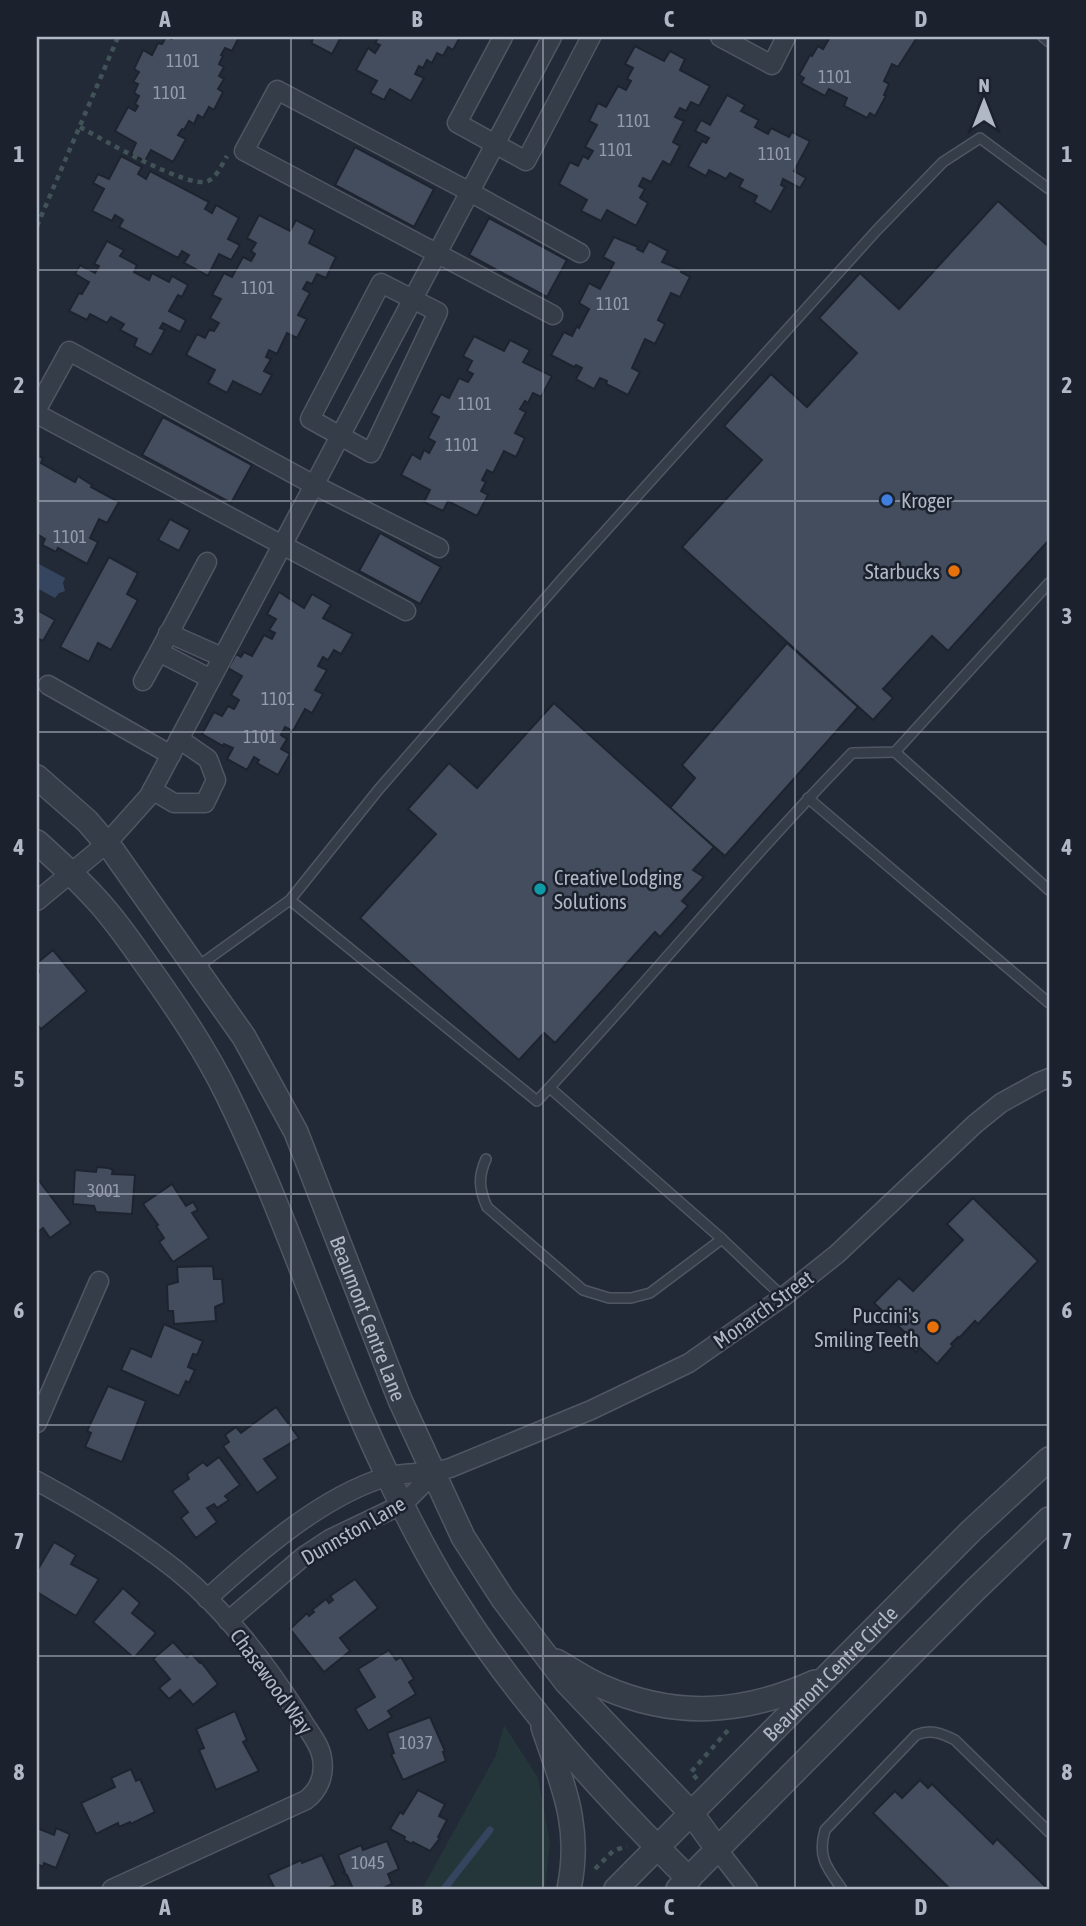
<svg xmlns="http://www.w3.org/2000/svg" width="1086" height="1926" viewBox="0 0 1086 1926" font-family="'Asap Condensed',sans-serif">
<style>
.green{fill:#243639}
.water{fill:#36455f}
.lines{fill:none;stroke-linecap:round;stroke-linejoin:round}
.stream{stroke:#36455f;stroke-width:7}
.building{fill:#434d5d;stroke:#1d242f;stroke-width:2}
.service-casing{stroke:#505763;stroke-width:12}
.minor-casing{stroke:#505763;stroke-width:21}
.tertiary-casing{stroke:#505763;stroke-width:26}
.path{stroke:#415356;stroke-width:4.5;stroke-dasharray:5 5;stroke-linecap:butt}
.service{stroke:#353d48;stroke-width:9}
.minor{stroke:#353d48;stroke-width:18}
.tertiary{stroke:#353d48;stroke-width:23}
.grid{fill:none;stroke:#b0b7c5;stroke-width:2;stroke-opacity:0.55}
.shop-dot{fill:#3f7fe0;stroke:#1b222d;stroke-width:2.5}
.food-dot{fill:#e8710a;stroke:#1b222d;stroke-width:2.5}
.culture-dot{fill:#0f9aa8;stroke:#1b222d;stroke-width:2.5}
.labels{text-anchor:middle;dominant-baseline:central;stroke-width:5;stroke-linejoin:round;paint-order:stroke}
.number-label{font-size:18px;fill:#959cab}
.poi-label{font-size:21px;fill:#b0b7c5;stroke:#1b222d;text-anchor:start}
.street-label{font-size:21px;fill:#b0b7c5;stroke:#1b222d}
.neatline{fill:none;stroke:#b0b7c5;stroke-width:2.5}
.grid-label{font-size:23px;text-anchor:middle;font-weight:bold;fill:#b0b7c5}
</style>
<rect width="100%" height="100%" fill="#222a38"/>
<path class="green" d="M504,1725L538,1778L550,1842L545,1889H422L496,1755Z"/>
<path class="water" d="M37,563L65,578L63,583L65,591L59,593L55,598L37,588Z"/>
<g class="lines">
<path class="stream" d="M444,1889L490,1830"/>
</g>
<g class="building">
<path d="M166,37L172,39L173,37H239L232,51L225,48L221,55L223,56L219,64L224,67L219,76L224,79L218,89L223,92L214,110L209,107L203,118L198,115L194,124L189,121L184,130L182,129L178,135L186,139L173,162L151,150L145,161L131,154L136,143L115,131L128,107L135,111L138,106L135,104L139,96L134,93L138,84L133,82L139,72L134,69L143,50L152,55L158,43L162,44Z"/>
<path d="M314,37H341L332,54L311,43Z"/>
<path d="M379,37H460L453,50L448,47L443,56L437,53L432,63L427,60L423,68L419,66L415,74L424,78L411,101L390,89L384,100L370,93L377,81L356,70L368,48L375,53L380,45L375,43Z"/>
<path d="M830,37H912L916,39L898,67L892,64L884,81L889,84L884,95L886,96L875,116L870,113L867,118L844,106L847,98L829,89L825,96L801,83L804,78L799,75L810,55L812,56L818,46L823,49Z"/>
<path d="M635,46L664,61L670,51L685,59L680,70L710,86L699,106L691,102L686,111L680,108L675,117L684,121L673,142L680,146L670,165L663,161L651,182L643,178L639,186L645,189L640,198L648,203L636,226L607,210L601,221L581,211L587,200L559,184L570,162L578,166L583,156L588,159L593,151L585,147L597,125L589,121L598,103L606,107L618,86L626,90L631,81L627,79L633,68L625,64Z"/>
<path d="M727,95L745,105L741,111L759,120L755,127L768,134L771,128L789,137L792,132L810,141L794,171L806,178L800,188L783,179L781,185L785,187L771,212L754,202L757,196L739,187L743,180L730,173L726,179L709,170L706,176L688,166L702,141L706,143L709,138L695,131L701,120L710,125Z"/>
<path d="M355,147L434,189L414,227L335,185Z"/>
<path d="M121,156L142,167L138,174L146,179L150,171L209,202L205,209L212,213L216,205L239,218L228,239L240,245L231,260L219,254L208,276L184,263L189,255L182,251L178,258L119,227L123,220L115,215L112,221L92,211L104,189L93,183L98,174L109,179Z"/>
<path d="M998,201L1049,247V540L948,651L932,636L883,689L893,698L873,720L682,547L762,460L724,426L771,374L807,407L857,353L819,318L860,273L899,309Z"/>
<path d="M259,215L290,231L296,220L315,230L309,243L336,257L326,278L317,274L312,284L307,282L303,289L310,293L298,315L307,319L297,338L287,333L277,354L269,350L266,357L271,359L264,371L272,375L261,395L233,381L227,393L208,383L215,370L186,355L197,334L205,338L209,330L214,331L219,323L210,318L221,299L212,295L224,273L232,277L243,257L251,261L255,254L251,251L256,243L247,238Z"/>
<path d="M489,218L567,260L547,297L469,255Z"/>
<path d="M614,237L638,247L637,249L643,252L649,241L668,251L662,262L682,270L681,272L690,277L680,297L671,293L658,320L665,324L655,344L645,339L632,368L640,372L628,395L606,384L607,381L600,378L594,389L576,379L582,368L576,365L574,367L551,355L564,332L572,336L577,326L579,328L589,309L579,303L589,283L600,289L614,263L603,257Z"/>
<path d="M107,241L124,250L120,256L137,265L134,272L149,280L152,273L169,282L172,276L188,285L182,297L178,295L169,311L186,320L180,332L163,323L160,328L165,330L151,355L134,346L137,339L120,330L124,324L111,317L107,323L90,314L87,320L69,311L79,293L82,294L89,282L75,274L80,265L95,273L99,266L94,264Z"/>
<path d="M474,336L504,351L510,340L530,350L523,362L552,376L541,397L533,393L528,403L525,401L520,409L526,412L515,433L525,438L516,457L504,451L493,473L487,470L482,480L486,482L481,491L488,495L477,516L448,501L443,511L424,502L430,490L401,475L412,454L420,459L424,450L429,453L435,442L428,438L439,417L431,413L441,394L449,398L459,378L468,382L473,374L467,371L472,361L463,356Z"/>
<path d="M163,417L252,465L231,503L142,455Z"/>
<path d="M37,455L43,458L41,463L75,482L78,476L92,485L91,487L119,502L107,523L99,519L90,538L98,542L87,564L58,548L56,552L42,545L45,539L37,534Z"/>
<path d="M170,519L190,530L179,551L158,540Z"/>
<path d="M380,533L441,567L420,604L359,571Z"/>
<path d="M109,557L138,573L127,594L138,600L111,650L98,643L89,662L60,647Z"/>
<path d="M279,592L304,608L312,594L331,605L323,618L353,634L341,654L334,650L328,660L323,657L318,666L327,670L315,690L323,694L312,713L305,709L293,731L285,727L281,735L287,739L281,749L290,754L278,775L257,763L259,760L254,757L247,770L227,759L233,748L224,744L223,746L202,734L214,712L222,716L228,706L234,709L239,700L231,695L242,676L228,668L236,654L241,657L244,652L252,656L264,635L272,639L275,633L269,630L276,619L267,614Z"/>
<path d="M37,610L55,620L43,641L37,638Z"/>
<path d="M787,643L858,707L725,856L670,808L695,778L682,765Z"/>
<path d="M554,703L714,847L693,870L704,877L682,901L688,906L660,937L655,932L555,1043L544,1033L519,1060L360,918L436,834L408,809L449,763L477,788Z"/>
<path d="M53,950L87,991L41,1029L37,1024V974L39,972L37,963Z"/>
<path d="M97,1167L109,1168L113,1170L112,1174L135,1175L132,1214L96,1212L94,1206L73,1204L75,1170L96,1172Z"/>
<path d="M37,1178L71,1223L50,1238L43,1228L37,1233Z"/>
<path d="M172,1184L186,1206L193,1202L198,1210L192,1213L209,1238L173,1262L159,1242L164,1238L156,1226L158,1225L143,1204Z"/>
<path d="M973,1198L1038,1261L978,1324L975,1321L959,1338L958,1337L951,1344L953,1346L937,1364L920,1348L916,1352L906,1343L911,1338L874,1303L899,1278L913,1291L963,1240L947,1224Z"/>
<path d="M210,1266L213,1267L214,1279H222L224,1303L215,1307L216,1321L174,1324L173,1311H168L167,1285L178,1282L177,1267Z"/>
<path d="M164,1324L203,1341L197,1355L193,1354L188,1367L195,1370L189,1383L186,1381L179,1396L121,1370L131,1348L151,1357Z"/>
<path d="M108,1386L146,1401L122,1462L85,1447L91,1433L87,1431Z"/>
<path d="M276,1407L299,1438L264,1459L278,1478L257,1493L223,1446L229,1442L225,1435L236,1427L241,1433Z"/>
<path d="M219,1457L240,1485L225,1496L229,1500L217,1508L214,1504L207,1508L217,1522L196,1538L181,1518L188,1512L172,1491L189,1479L187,1474L203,1462L207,1466Z"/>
<path d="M54,1542L76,1555L71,1564L99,1579L76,1616L37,1592V1571Z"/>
<path d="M355,1579L378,1608L340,1638L350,1651L324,1672L290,1629L307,1613L309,1616L314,1612L312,1610L326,1599L329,1603L333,1600L330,1596Z"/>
<path d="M123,1588L140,1603L132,1613L156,1633L134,1658L93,1622Z"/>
<path d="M173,1642L187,1657L191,1653L200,1663L201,1662L218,1684L193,1705L180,1690L169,1699L159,1688L170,1679L153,1659Z"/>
<path d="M389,1650L396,1660L401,1657L414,1679L409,1682L416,1694L388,1711L392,1717L368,1731L355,1709L375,1697L358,1669Z"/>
<path d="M235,1711L247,1740L243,1742L259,1771L216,1790L199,1750L204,1748L196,1729Z"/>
<path d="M430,1717L445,1751L443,1752L446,1761L403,1780L391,1754L394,1753L387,1733Z"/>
<path d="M131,1769L136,1781L140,1779L155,1812L131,1824L130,1822L119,1827L118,1823L96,1834L81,1803L115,1787L111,1778Z"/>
<path d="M920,1780L928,1788L932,1784L993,1844L997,1839L1048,1889H950L873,1813L895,1791L902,1798Z"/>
<path d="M418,1790L445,1804L439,1816L447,1820L438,1837L440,1838L430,1851L413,1842L412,1844L404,1840L405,1837L390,1829L400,1812L403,1814Z"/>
<path d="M37,1828L54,1835L56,1828L70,1834L56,1868L44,1863L43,1867L37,1864Z"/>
<path d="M387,1841L399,1869L388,1874L392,1884L381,1889H353L347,1875L343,1873L345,1872L338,1855L361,1845L363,1850Z"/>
<path d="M322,1855L336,1885L326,1889H275L268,1875L301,1860L302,1863Z"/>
</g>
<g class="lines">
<g class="service-casing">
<g id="service">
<path d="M1043,37L1049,42"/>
<path d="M895,752L1049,890"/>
<path d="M808,798L1049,1003"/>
<path d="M290,900L537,1101C644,987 743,865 852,753L895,752L1049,583"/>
<path d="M197,967L290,900L379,789L564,577L877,230L943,162L980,138L1049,189"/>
<path d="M550,1088L722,1239L783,1297"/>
<path d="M486,1159C478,1177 479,1189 487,1207L583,1290L609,1298H631L650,1293L722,1239"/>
<path d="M842,1889C827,1868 817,1857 825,1830L916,1735C931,1729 941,1733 955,1740L1049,1832"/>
</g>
</g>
<g class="minor-casing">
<g id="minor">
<path d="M503,37L457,123L526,161L591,37"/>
<path d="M720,37L772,65L786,37"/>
<path d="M381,283L438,312L371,453L310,419Z"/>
<path d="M553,315L244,151L277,90L470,192L580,253"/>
<path d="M37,409L69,351L314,485L439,548"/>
<path d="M37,414L406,611"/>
<path d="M168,633L222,657"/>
<path d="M159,652L207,562"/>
<path d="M143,681L159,652L211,679"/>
<path d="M48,685L171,755"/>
<path d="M152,790L174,803H205L216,780L208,759L179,739"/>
<path d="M37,901L107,843L149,796L552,37"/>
<path d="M37,1423L99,1281"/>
<path d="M37,1481C85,1507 133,1536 176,1570C227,1611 267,1665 302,1720C309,1732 320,1744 322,1758C325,1775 319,1790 306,1800L112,1889"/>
<path d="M207,1599C256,1554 322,1496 386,1477C407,1471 428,1475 450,1468L591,1410L689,1363L783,1297L837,1254L975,1124L1001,1103L1039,1082L1049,1078"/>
<path d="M228,1621L304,1556L330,1539L403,1504L434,1473"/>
<path d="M718,1850L748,1889"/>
</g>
</g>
<g class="tertiary-casing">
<g id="tertiary">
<path id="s1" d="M37,777L87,821L113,851L244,1037L296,1132L400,1400L463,1537L503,1599L566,1682L692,1814L718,1850"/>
<path d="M37,842C57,860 77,878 95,898C115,919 131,943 148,967C177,1008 205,1049 227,1094C287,1216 327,1349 386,1472C407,1516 430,1562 457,1603C520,1703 605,1796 689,1879"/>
<path d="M556,1661C571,1669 586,1680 603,1687C676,1719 743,1714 815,1682"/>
<path d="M543,1727C563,1786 582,1826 569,1889"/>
<path id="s2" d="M616,1889L971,1531L1049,1459"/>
<path d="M678,1889L975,1590L1049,1519"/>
</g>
</g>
<g class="path">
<path d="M80,127C100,138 189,190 208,181C217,177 222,164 227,156"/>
<path d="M37,226L118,37"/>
<path d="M697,1779L691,1772L730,1728"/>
<path d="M595,1869L613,1851L627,1846"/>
</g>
<use href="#service" class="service"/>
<use href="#minor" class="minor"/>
<use href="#tertiary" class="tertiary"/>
</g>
<path class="grid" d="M291,37V1889M543,37V1889M795,37V1889M37,270H1049M37,501H1049M37,732H1049M37,963H1049M37,1194H1049M37,1425H1049M37,1656H1049"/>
<circle class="shop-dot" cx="887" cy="500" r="7"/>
<g class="food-dot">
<circle cx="954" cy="571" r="7"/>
<circle cx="933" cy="1327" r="7"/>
</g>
<circle class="culture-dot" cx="540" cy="889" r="7"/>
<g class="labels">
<g class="number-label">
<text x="183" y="60">1101</text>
<text x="835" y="76">1101</text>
<text x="170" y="92">1101</text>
<text x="634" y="120">1101</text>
<text x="616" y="149">1101</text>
<text x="775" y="153">1101</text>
<text x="258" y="287">1101</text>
<text x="613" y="303">1101</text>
<text x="475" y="403">1101</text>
<text x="462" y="444">1101</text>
<text x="70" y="536">1101</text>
<text x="278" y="698">1101</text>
<text x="260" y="736">1101</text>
<text x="104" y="1190">3001</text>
<text x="416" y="1742">1037</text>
<text x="368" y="1862">1045</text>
</g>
<g class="poi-label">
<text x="901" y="500">Kroger</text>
<text x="940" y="571" text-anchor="end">Starbucks</text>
<text x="554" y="877">Creative Lodging<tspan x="554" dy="24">Solutions</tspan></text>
<text x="919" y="1315" text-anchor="end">Puccini's<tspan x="919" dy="24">Smiling Teeth</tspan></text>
</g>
<g class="street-label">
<text transform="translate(763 1309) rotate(-36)">Monarch Street</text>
<text stroke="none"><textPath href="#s1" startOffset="642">Beaumont Centre Lane</textPath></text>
<text transform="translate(353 1530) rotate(-30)">Dunnston Lane</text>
<text stroke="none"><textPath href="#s2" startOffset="304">Beaumont Centre Circle</textPath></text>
<text transform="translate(272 1681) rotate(54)">Chasewood Way</text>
</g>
</g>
<rect width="1086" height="1926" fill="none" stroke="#1b222d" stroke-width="77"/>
<g transform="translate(984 102)" stroke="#1b222d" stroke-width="5" paint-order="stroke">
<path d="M0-5L12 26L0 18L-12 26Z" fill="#b0b7c5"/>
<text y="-10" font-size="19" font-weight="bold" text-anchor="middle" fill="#b0b7c5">N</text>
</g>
<rect x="38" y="38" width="1010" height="1850" class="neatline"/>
<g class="grid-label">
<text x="165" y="27">A</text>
<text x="417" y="27">B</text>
<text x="669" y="27">C</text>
<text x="921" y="27">D</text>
<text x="19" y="162">1</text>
<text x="1067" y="162">1</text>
<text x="19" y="393">2</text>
<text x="1067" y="393">2</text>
<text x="19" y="624">3</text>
<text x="1067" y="624">3</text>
<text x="19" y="855">4</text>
<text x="1067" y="855">4</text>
<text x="19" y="1087">5</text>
<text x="1067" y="1087">5</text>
<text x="19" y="1318">6</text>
<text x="1067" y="1318">6</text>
<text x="19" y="1549">7</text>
<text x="1067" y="1549">7</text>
<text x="19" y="1780">8</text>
<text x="1067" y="1780">8</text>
<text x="165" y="1915">A</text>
<text x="417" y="1915">B</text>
<text x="669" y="1915">C</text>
<text x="921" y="1915">D</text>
</g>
</svg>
